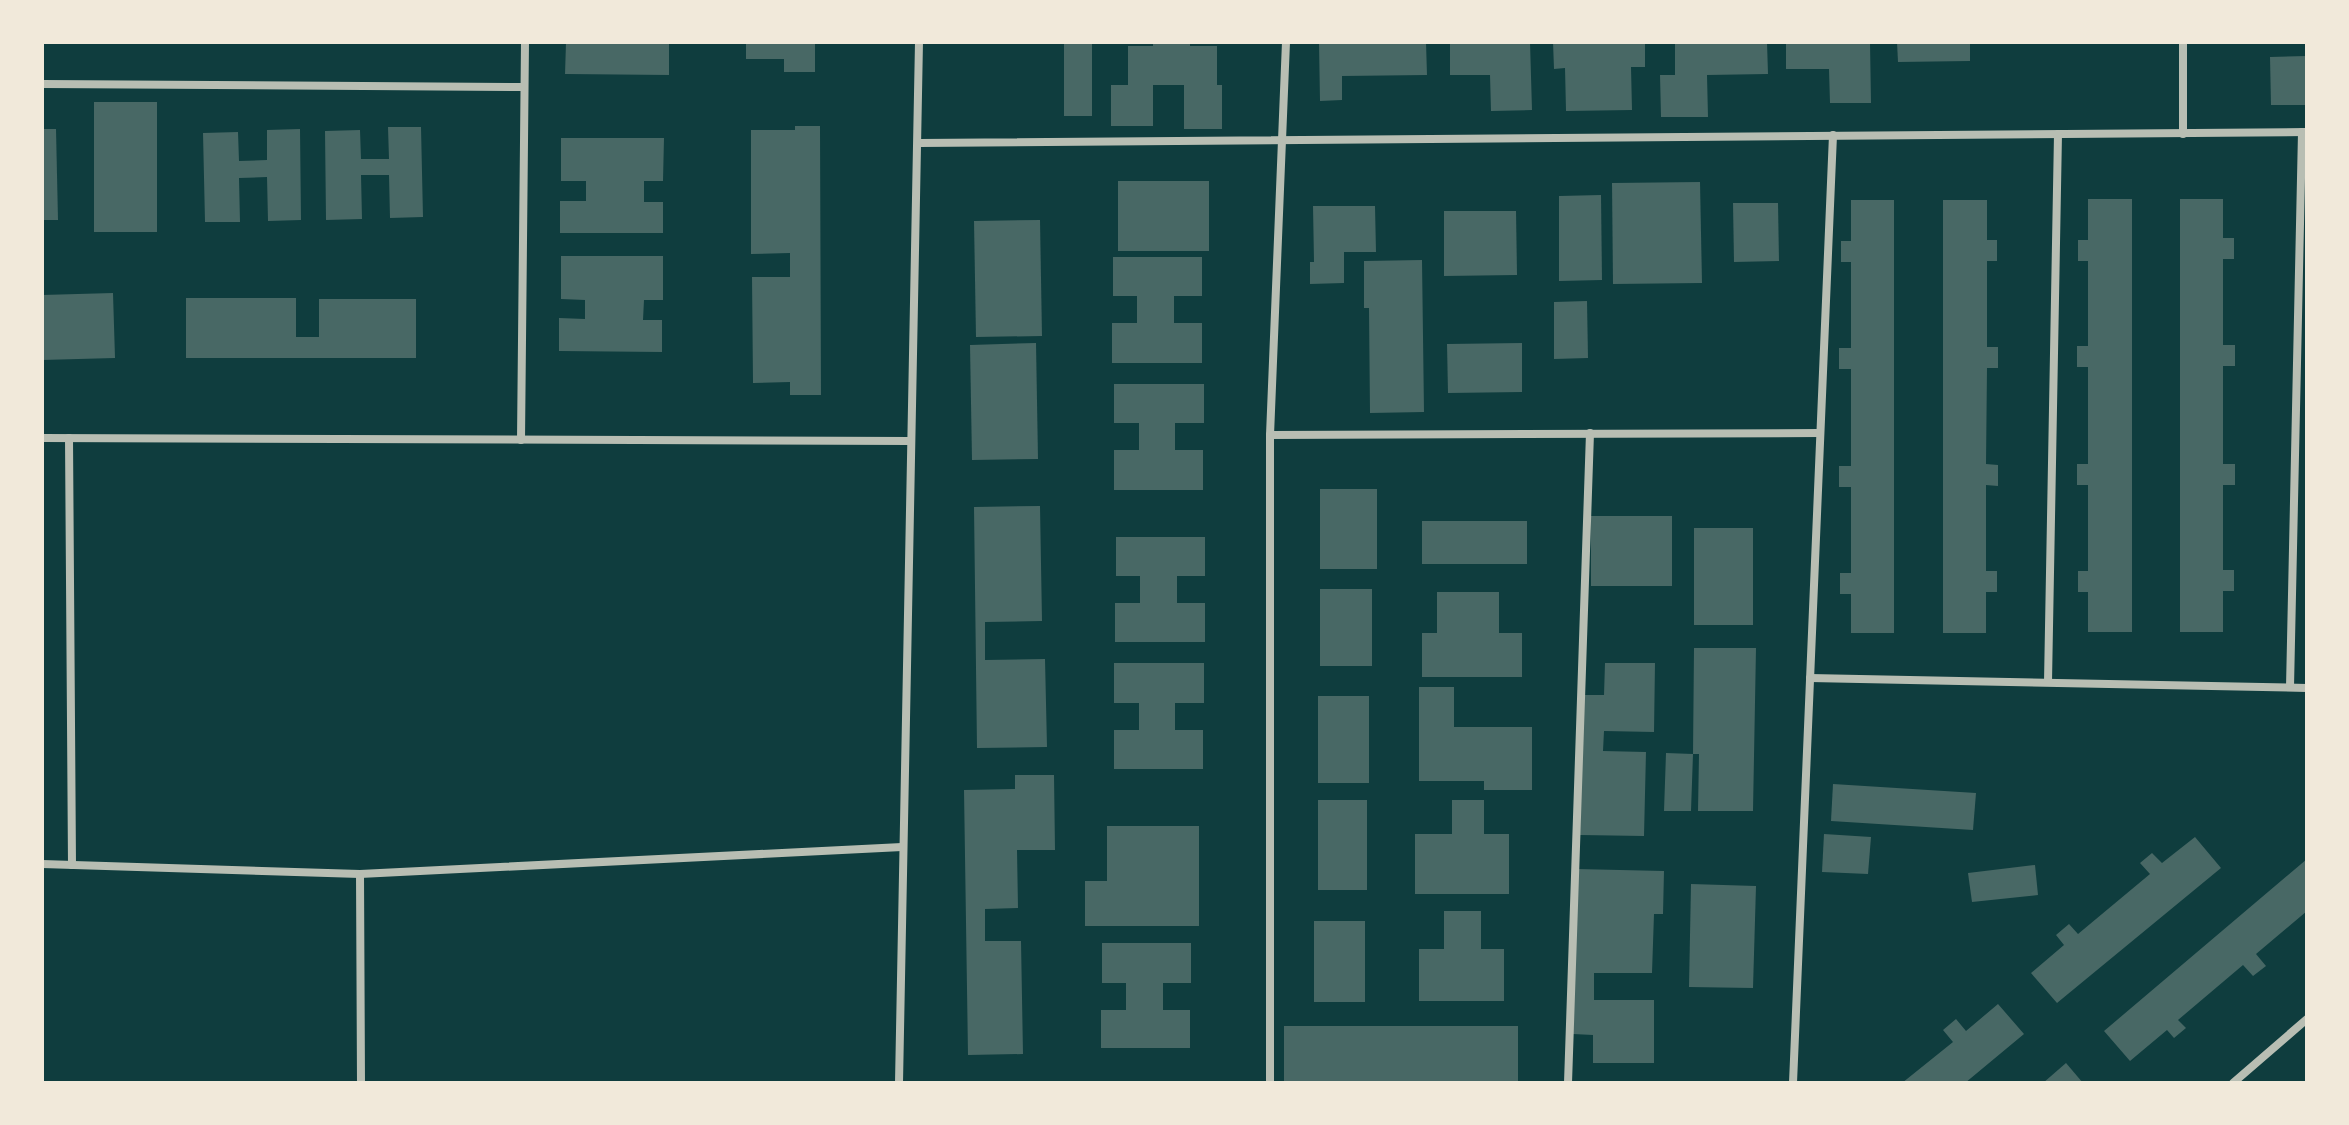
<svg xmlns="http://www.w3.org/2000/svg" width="2349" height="1125" viewBox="0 0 2349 1125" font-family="'Sofia Sans Condensed',sans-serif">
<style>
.building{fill:#486865}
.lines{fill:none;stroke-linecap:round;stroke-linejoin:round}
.minor{stroke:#b8beb3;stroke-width:8}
</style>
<rect width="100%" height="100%" fill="#0f3d3e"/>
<g class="building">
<path d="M566,42L669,43V75L565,74Z"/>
<path d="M746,42H815V72H784V59H746Z"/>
<rect x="1064" y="42" width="28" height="74"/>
<path d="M1153,42H1190V46H1217V85H1222V129H1184V85H1153V126H1111V85H1128V46H1153Z"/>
<path d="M1319,42H1426L1427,75L1342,76V100L1320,101Z"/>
<path d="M1450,42H1530L1532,110L1491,111L1490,75H1450Z"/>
<path d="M1553,42H1645V67H1631L1632,110L1566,111L1565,68L1554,69Z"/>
<path d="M1675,42H1767L1768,74L1707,75L1708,117H1661L1660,75H1675Z"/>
<path d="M1786,42H1870L1871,103H1830L1829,69H1786Z"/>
<path d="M1897,42H1970V61L1898,62Z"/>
<path d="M2307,56V105H2271L2270,57Z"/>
<rect x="94" y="102" width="63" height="130"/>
<path d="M795,126H820L821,395H790V382L753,383L752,277H790V253L751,254V130H795Z"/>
<path d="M388,127H421L423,217L390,218L389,175H361L362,219L326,220L325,131L360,130L361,159H389Z"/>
<path d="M42,129H56L58,220H42Z"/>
<path d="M300,129L301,220L268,221L267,177L239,178L240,222H205L203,133L238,132L239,161L267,160V130Z"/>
<path d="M561,138H664L663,181H644V202H663V233H560V201H586V181H561Z"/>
<rect x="1118" y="181" width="91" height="70"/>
<path d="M1700,182L1702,283L1613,284L1612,183Z"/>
<path d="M1601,195L1602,280L1559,281V196Z"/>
<path d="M2088,199H2132V632H2088V592H2078V571H2088V485H2077V464H2088V367H2077V346H2088V261H2078V240H2088Z"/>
<path d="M2180,199H2223V238H2234V259H2223V345H2235V366H2223V464H2235V485H2223V570H2234V591H2223V632H2180Z"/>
<path d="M1851,200H1894V633H1851V594H1840V573H1851V487H1839V466H1851V369H1839V348H1851V262H1841V241H1851Z"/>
<path d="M1943,200H1987V240H1997V261H1987V347H1998V368H1987L1986,464L1998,465V486L1986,485V571H1997V592H1986V633H1943Z"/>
<path d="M1733,203H1778L1779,261L1734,262Z"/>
<path d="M1313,206H1375L1376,252H1344V283L1310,284V262H1314Z"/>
<path d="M1444,211H1516L1517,275L1444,276Z"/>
<path d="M1040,220L1042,336L976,337L974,221Z"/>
<path d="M561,256H663V300H644L643,320H662V352L559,351V318L585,319V300L561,299Z"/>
<path d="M1113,257H1202V296H1174V323H1202V363H1112V323H1137V296H1113Z"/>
<path d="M1422,260L1424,412L1370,413L1369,308H1364V261Z"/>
<path d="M113,293L115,358L42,360V295Z"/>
<path d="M186,298H296V337H319V299H416V358H186Z"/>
<path d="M1587,301L1588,358L1554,359V302Z"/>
<path d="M1036,343L1038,459L972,460L970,345Z"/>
<path d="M1522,343V392L1448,393L1447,344Z"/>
<path d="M1114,384H1204V423H1175V450H1203V490H1114V450H1139V423H1114Z"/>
<rect x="1320" y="489" width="57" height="80"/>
<path d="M1040,506L1042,621L985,622V660L1045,659L1047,747L977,748L974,507Z"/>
<rect x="1591" y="516" width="81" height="70"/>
<rect x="1422" y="521" width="105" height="43"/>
<rect x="1694" y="528" width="59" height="97"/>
<path d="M1116,537H1205V576H1177V603H1205V642H1115V603H1140V576H1116Z"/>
<rect x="1320" y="589" width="52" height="77"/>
<path d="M1437,592H1499V633H1522V677H1422V633H1437Z"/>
<path d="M1694,648H1756L1753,811H1698L1699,754H1693L1691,811H1664L1666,753L1693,754Z"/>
<path d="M1114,663H1204V703H1175V730H1203V769H1114V730H1139V703H1114Z"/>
<path d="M1605,663H1655L1654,732L1604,731L1603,751L1646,752L1644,836L1580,835L1583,695H1604Z"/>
<path d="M1419,687H1454V727H1532V790H1484V781H1419Z"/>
<rect x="1318" y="696" width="51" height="87"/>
<path d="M1015,775H1054L1055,850H1017L1018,908L985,909V941H1021L1023,1054L968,1055L964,790L1015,789Z"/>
<path d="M1833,784L1976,793L1973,830L1831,821Z"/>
<rect x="1318" y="800" width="49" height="90"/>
<path d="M1452,800H1484V834H1509V894H1415V834H1452Z"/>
<path d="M1107,826H1199V926H1085V881H1107Z"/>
<path d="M1824,834L1871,837L1868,874L1822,872Z"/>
<path d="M2195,837L2221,868L2057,1003L2031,973L2064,945L2056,935L2069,924L2078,934L2150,874L2140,863L2152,853L2162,863Z"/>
<path d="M2307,859V911L2256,954L2266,966L2253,976L2243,965L2178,1020L2186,1028L2174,1038L2167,1030L2130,1061L2104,1031Z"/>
<path d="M2035,865L2038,895L1972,902L1968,873Z"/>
<path d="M1576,869L1664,871L1663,914H1654L1652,973H1594V1000H1654V1063H1593V1035L1573,1034Z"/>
<path d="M1691,884L1756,886L1753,988L1689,987Z"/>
<path d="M1444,911H1481V949H1504V1001H1419V949H1444Z"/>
<rect x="1314" y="921" width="51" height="81"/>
<path d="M1102,943H1191V983H1163V1010H1190V1048H1101V1010H1126V983H1102Z"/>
<path d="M1998,1004L2024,1034L1965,1083H1902L1953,1042L1943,1030L1956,1019L1966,1031Z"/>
<rect x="1284" y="1026" width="234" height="57"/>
<path d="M2066,1063L2083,1083H2043Z"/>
</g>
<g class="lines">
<g class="minor">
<path d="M2183,42V134"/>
<path d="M42,84L523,87"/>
<path d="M919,143L2307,132"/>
<path d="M1270,435L1820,433"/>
<path d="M42,438L911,441"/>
<path d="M69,438L72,865"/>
<path d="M521,440L525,42"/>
<path d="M1810,678L2307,688"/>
<path d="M2048,682L2058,134"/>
<path d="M2290,687L2302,132"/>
<path d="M42,864L360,874L902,847"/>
<path d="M360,874L361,1083"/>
<path d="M899,1083L919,42"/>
<path d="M1270,1083V435L1286,42"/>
<path d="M1568,1083L1590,433"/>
<path d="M1793,1083L1833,135"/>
<path d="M2233,1083L2307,1019"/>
</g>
</g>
<rect width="2349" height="1125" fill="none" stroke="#f1e9da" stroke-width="88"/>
</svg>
